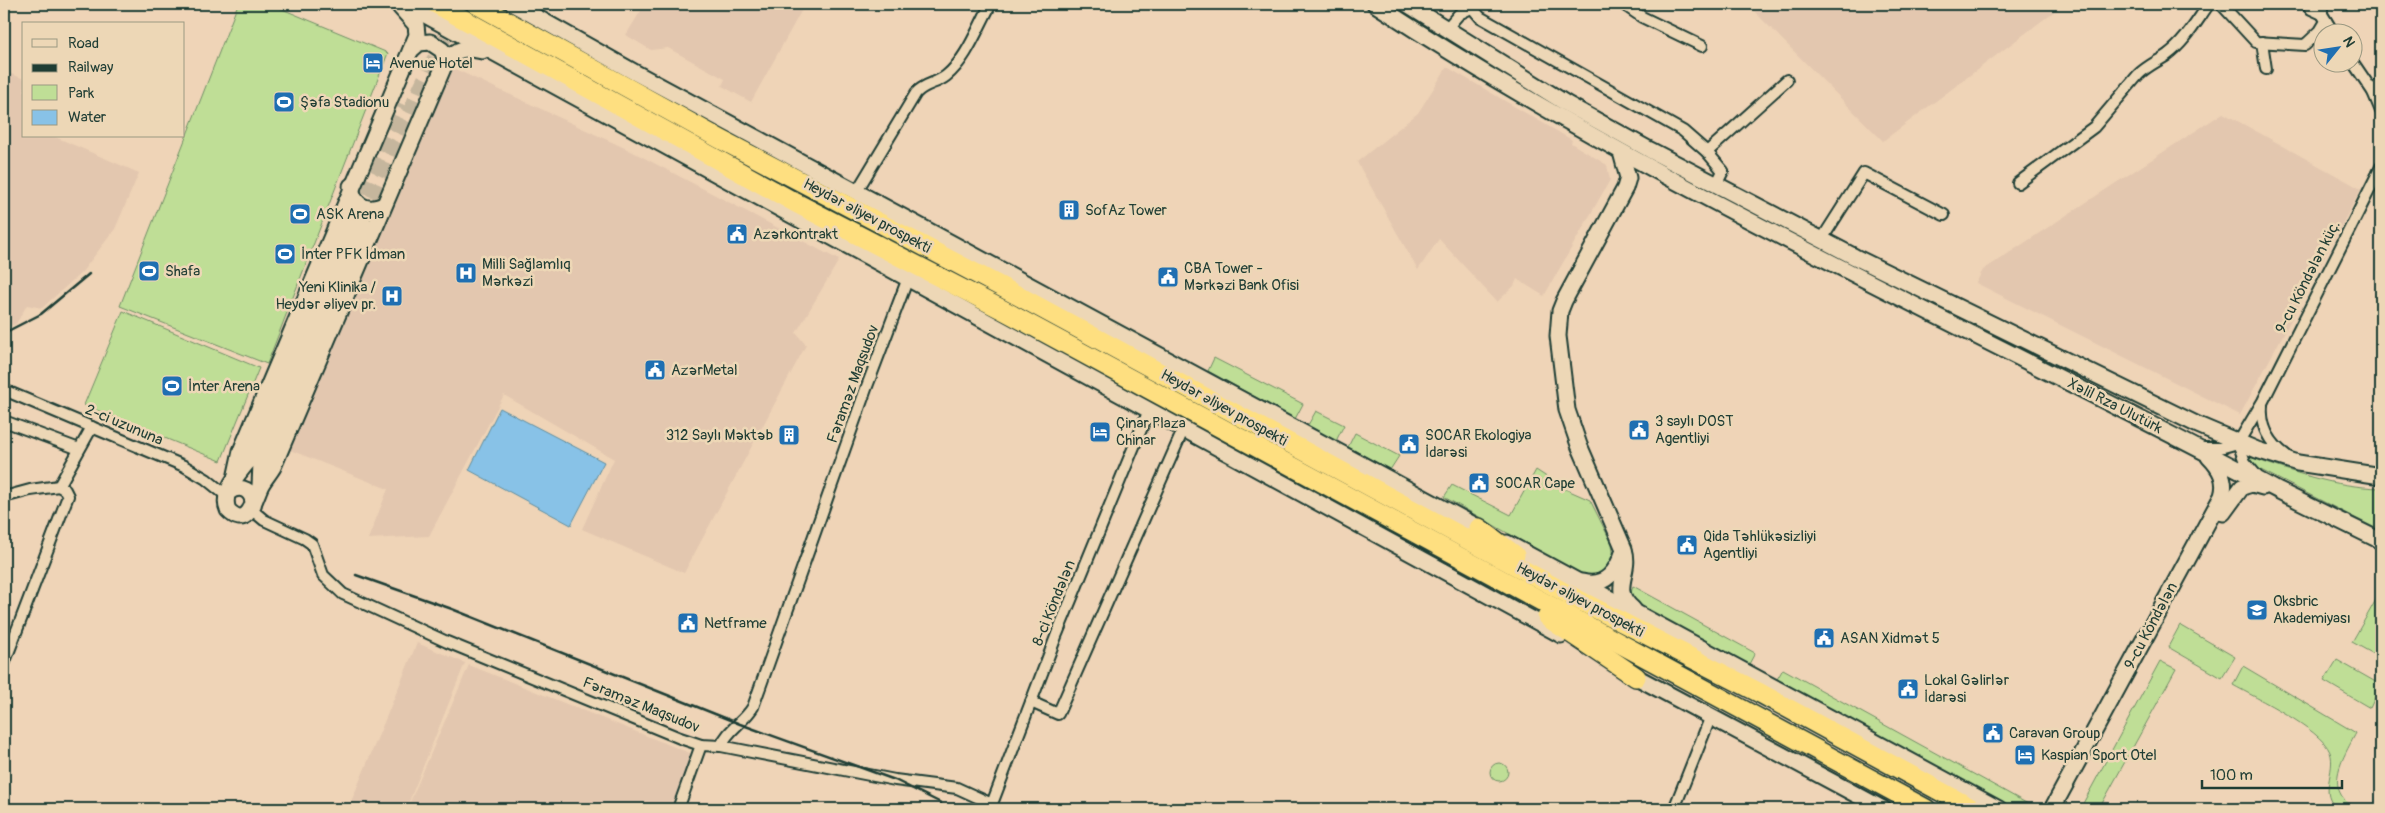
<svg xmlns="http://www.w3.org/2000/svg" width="2385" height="813" viewBox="0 0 2385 813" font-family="Pangolin,sans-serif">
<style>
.built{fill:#e3c7af}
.green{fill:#bfde96;stroke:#6f8e65}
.water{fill:#88c2e7;stroke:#5e8d9f}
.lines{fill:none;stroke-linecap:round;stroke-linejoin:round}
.secondary-tunnel{stroke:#c5b69d;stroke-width:15;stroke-dasharray:15 8;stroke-linecap:butt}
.street-casing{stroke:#1f3d34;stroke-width:14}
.secondary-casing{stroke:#1f3d34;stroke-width:19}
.highway-casing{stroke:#1f3d34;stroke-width:22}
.street{stroke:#edd7b6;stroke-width:10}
.secondary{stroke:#edd7b6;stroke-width:15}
.highway{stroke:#fedf80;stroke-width:19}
.rail{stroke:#1f3d34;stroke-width:2.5}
.labels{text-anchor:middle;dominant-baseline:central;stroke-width:5;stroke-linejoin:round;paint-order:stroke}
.poi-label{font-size:15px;fill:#1f3d34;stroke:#edd7b6;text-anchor:start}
.street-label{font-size:15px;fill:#1f3d34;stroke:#edd7b6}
</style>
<rect width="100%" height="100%" fill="#efd4b7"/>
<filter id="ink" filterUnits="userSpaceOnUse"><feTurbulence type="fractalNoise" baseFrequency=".02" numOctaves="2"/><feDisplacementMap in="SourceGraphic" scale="10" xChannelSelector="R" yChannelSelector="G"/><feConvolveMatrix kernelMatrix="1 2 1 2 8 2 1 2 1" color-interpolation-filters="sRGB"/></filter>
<g filter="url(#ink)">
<g class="built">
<path d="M645,4H805L751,102L722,86L725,79L668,48L651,50L626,35Z"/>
<path d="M1747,4H2064L1883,141Z"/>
<path d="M1447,67L1572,140L1571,143L1607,165L1610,180L1544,296L1517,279L1514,286L1497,302L1439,239L1418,270L1357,162L1418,113Z"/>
<path d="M453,68L631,151L839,260L796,333L806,345L684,573L582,529L614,459L504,395L429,536L368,539L388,489L290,450Z"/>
<path d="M4,71L24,79V136H53L139,173L115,229L82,272L42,308L27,305L16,324L4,328Z"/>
<path d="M2223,113L2361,189L2240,415L1976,283L1983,270Z"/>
<path d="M417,643L465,663L406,809H348Z"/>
<path d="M469,665L692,754L670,809H407Z"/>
</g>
<g class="green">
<path d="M238,4H270L388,53L267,364L120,306Z"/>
<path d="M123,311L259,368L221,461L84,405Z"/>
<path d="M1214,358L1303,404L1295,419L1208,371Z"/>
<path d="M1316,411L1344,425L1336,441L1308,425Z"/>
<path d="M1355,433L1399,456L1390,470L1348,447Z"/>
<path d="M2249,457C2293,472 2334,487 2381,488V531L2253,466Z"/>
<path d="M1536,470L1565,489L1590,500L1612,544L1614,559C1605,573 1603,577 1585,577L1444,497L1452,485L1511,515Z"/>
<path d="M1633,586L1755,653L1748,666L1638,606L1630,596Z"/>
<path d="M2381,591V658L2352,642Z"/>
<path d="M2180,625L2235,657L2222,678L2168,647Z"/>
<path d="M2337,660L2381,685L2370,708L2324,681Z"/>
<path d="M2160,661L2176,669L2099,809H2080Z"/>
<path d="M2243,666L2356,733C2342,760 2322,790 2357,809H2338C2317,794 2337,771 2330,752C2320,728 2256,698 2233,685Z"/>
<path d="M1783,669L2037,809H2012L1776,681Z"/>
<circle cx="1499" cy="772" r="9"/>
</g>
<path class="water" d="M500,408L604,462L571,525L469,470Z"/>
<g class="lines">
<g class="secondary-tunnel">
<path d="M354,214L402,104"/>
<path d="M364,219L422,84L461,4"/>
</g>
<g class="street-casing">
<g id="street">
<path d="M1469,4L1480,17L1683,131L1707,152"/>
<path d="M1623,4L1642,17L1702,46"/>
<path d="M2221,4L2256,42L2305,45L2320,31L2326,21"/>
<path d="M2307,4L2311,9L2322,14"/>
<path d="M2322,4V14L2333,32"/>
<path d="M1446,29L1459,14L1471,8"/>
<path d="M2262,42L2266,69"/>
<path d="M2352,61L2373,92L2381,111"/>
<path d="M2373,92L2381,82"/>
<path d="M2018,183L2094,127L2138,75C2147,66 2157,62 2167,55C2185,42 2196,22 2209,4"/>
<path d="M1716,185L1723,171L1707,152L1787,80"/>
<path d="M857,191L916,93C925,83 936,84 946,76C967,59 978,27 991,4"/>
<path d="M1822,239L1864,173L1944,215"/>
<path d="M4,390L184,466L206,479L227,496"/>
<path d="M2262,405C2260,427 2269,443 2287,456"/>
<path d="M4,421L79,449"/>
<path d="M2238,443L2245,462L2257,476"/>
<path d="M2200,448H2220L2238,443L2263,401L2381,167"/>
<path d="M59,486L92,427"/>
<path d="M4,497L30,490L59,486"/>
<path d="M252,510L264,520L305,539L312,544L323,575L343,594L447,642L680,738L701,745L721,746C727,730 744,722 753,707L866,389L908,278"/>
<path d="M4,664L68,496L65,490L59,486"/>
<path d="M1031,702L1058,714L1184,428"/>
<path d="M721,746L895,780L957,788L992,804"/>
<path d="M678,809L701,745"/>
<path d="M990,809L1057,634L1149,410"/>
<path d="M1674,809L1711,716"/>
</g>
</g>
<g class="secondary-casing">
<g id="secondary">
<path d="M405,4L1561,635"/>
<path d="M513,4L634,72L1487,532"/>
<path d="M1375,4C1662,192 1977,330 2279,491L2381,541"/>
<path d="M1407,4L1567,104L1650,150L1855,257L2198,425L2257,450L2298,463L2381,476"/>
<path d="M411,50L419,43L430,42L442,50L446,61"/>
<path d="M1621,152L1628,178L1625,188L1564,301L1560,311L1558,336L1567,410L1579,445L1624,549C1632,574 1609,589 1633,609"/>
<path d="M351,186C353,205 366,213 384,205"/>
<path d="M353,216L252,457C241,470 220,492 228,510C248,531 254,500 260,487C263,480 269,474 273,467L446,61C457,48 465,47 482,51"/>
<path d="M236,474L241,451L417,35L416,25L400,7"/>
<path d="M260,486L261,462L363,220"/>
<path d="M229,492C241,483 254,491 253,506"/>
<path d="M2223,513L2242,487L2252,484L2263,487"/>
<path d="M1507,543L1999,809"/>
<path d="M1582,582C1606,588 1617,571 1624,550"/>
<path d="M1627,672L1883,809"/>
<path d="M2052,809L2222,496C2227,480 2220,468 2209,457"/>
</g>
</g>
<g class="highway-casing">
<g id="highway">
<path d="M436,4L794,202L1005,311L1926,809"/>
<path d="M476,4L720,139L1015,294L1577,599L1762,694L1973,809"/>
<path d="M1479,528L1515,555"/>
<path d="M1547,617L1636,677"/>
</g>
</g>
<use href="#street" class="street"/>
<use href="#secondary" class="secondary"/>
<use href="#highway" class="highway"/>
<g class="rail">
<path d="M4,333L41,314L89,274"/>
<path d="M356,575L452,609L740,724L895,780L941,803"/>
</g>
</g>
</g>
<defs>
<g id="hotel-square" transform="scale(1.125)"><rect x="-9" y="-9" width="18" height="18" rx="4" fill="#1f6fb2" stroke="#edd7b6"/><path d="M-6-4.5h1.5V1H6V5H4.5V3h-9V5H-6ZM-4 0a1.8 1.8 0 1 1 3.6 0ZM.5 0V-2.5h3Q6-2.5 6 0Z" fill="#fff"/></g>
<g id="stadium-square" transform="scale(1.125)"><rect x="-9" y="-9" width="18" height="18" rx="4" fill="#1f6fb2" stroke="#edd7b6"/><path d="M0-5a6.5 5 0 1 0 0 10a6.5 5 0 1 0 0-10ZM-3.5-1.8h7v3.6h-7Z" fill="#fff"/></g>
<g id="building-square" transform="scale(1.125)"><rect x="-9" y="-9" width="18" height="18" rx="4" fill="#1f6fb2" stroke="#edd7b6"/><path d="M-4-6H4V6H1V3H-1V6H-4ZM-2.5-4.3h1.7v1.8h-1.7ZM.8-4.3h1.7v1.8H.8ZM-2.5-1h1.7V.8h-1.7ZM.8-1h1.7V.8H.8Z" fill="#fff"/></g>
<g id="civic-square" transform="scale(1.125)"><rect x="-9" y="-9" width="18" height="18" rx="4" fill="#1f6fb2" stroke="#edd7b6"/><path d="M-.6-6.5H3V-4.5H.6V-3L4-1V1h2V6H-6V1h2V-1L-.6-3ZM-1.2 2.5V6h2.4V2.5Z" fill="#fff"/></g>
<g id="hospital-square" transform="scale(1.125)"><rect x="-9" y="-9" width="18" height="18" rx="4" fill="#1f6fb2" stroke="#edd7b6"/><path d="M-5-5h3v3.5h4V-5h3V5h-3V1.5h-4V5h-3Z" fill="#fff"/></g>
<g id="university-square" transform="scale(1.125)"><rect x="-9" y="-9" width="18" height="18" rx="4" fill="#1f6fb2" stroke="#edd7b6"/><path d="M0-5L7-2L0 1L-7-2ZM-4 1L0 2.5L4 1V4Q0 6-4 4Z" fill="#fff"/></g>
</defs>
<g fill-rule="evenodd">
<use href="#hotel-square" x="373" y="63"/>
<use href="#stadium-square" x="284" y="102"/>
<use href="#building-square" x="1069" y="210"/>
<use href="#stadium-square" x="300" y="214"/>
<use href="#civic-square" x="737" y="234"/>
<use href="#stadium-square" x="285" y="254"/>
<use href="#stadium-square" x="149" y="271"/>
<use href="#hospital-square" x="466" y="273"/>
<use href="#civic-square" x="1168" y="277"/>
<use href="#hospital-square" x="392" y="296"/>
<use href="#civic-square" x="655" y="370"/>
<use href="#stadium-square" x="172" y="386"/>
<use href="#civic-square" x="1639" y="430"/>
<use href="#hotel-square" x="1100" y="432"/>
<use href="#building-square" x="789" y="435"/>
<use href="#civic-square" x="1409" y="444"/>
<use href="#civic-square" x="1479" y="483"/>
<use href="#civic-square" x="1687" y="545"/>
<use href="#university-square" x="2257" y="610"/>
<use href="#civic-square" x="688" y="623"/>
<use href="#civic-square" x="1824" y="638"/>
<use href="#civic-square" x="1908" y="689"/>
<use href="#civic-square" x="1993" y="733"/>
<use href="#hotel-square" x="2025" y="755"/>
</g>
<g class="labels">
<g class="poi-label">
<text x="389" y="63">Avenue Hotel</text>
<text x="300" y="102">Şəfa Stadionu</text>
<text x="1085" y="210">SofAz Tower</text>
<text x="316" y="214">ASK Arena</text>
<text x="753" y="234">Azərkontrakt</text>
<text x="301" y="254">İnter PFK İdman</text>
<text x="482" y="264">Milli Sağlamlıq<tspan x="482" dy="17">Mərkəzi</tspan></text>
<text x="1184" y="268">CBA Tower -<tspan x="1184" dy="17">Mərkəzi Bank Ofisi</tspan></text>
<text x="165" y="271">Shafa</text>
<text x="376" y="287" text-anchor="end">Yeni Klinika /<tspan x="376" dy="17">Heydər Əliyev pr.</tspan></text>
<text x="671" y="370">AzərMetal</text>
<text x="188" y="386">İnter Arena</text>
<text x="1655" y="421">3 saylı DOST<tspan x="1655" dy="17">Agentliyi</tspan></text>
<text x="1116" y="423">Çinar Plaza<tspan x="1116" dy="17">Chinar</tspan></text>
<text x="773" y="435" text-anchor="end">312 Saylı Məktəb</text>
<text x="1425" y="435">SOCAR Ekologiya<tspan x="1425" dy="17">İdarəsi</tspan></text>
<text x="1495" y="483">SOCAR Cape</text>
<text x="1703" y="536">Qida Təhlükəsizliyi<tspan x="1703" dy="17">Agentliyi</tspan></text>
<text x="2273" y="601">Oksbric<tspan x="2273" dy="17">Akademiyası</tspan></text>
<text x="704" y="623">Netframe</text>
<text x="1840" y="638">ASAN Xidmət 5</text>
<text x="1924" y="680">Lokal Gəlirlər<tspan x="1924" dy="17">İdarəsi</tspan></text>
<text x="2009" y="733">Caravan Group</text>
<text x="2041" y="755">Kaspian Sport Otel</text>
</g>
<g class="street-label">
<text transform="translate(867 216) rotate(28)">Heydər Əliyev prospekti</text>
<text transform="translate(2308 277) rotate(-63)">9-cu Köndələn küç.</text>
<text transform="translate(853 384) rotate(-70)">Fəraməz Maqsudov</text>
<text transform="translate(2115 406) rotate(27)">Xəlil Rza Ulutürk</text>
<text transform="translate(1224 408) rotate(29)">Heydər Əliyev prospekti</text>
<text transform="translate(124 425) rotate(23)">2-ci uzununa</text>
<text transform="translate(1580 600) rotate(28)">Heydər Əliyev prospekti</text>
<text transform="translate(1054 603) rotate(-68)">8-ci Köndələn</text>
<text transform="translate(2151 626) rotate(-62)">9-cu Köndələn</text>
<text transform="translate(641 705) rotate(22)">Fəraməz Maqsudov</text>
</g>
</g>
<rect width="2385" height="813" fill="none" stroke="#edd7b6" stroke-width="20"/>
<rect x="10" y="10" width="2365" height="793" fill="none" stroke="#1f3d34" stroke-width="2" filter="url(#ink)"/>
<rect x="22" y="22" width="162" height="115" fill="#edd7b6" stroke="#9b9982"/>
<rect x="32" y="39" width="25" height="8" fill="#edd7b6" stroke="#9b9982"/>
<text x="68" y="48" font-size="15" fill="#1f3d34">Road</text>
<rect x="32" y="64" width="25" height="8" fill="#1f3d34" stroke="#9b9982"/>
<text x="68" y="72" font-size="15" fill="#1f3d34">Railway</text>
<rect x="32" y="85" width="25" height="15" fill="#bfde96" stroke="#9b9982"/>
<text x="68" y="98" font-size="15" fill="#1f3d34">Park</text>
<rect x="32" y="110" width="25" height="15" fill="#88c2e7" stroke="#9b9982"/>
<text x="68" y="122" font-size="15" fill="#1f3d34">Water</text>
<g transform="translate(2338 48) rotate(60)"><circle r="24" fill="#edd7b6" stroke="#9b9982"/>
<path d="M0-4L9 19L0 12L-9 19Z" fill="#1f6fb2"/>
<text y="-8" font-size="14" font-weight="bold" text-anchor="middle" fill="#1f3d34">N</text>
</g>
<path d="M2202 780v8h140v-8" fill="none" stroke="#1f3d34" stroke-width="2.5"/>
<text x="2210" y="780" font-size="15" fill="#1f3d34" stroke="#edd7b6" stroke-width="4" paint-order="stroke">100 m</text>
</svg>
